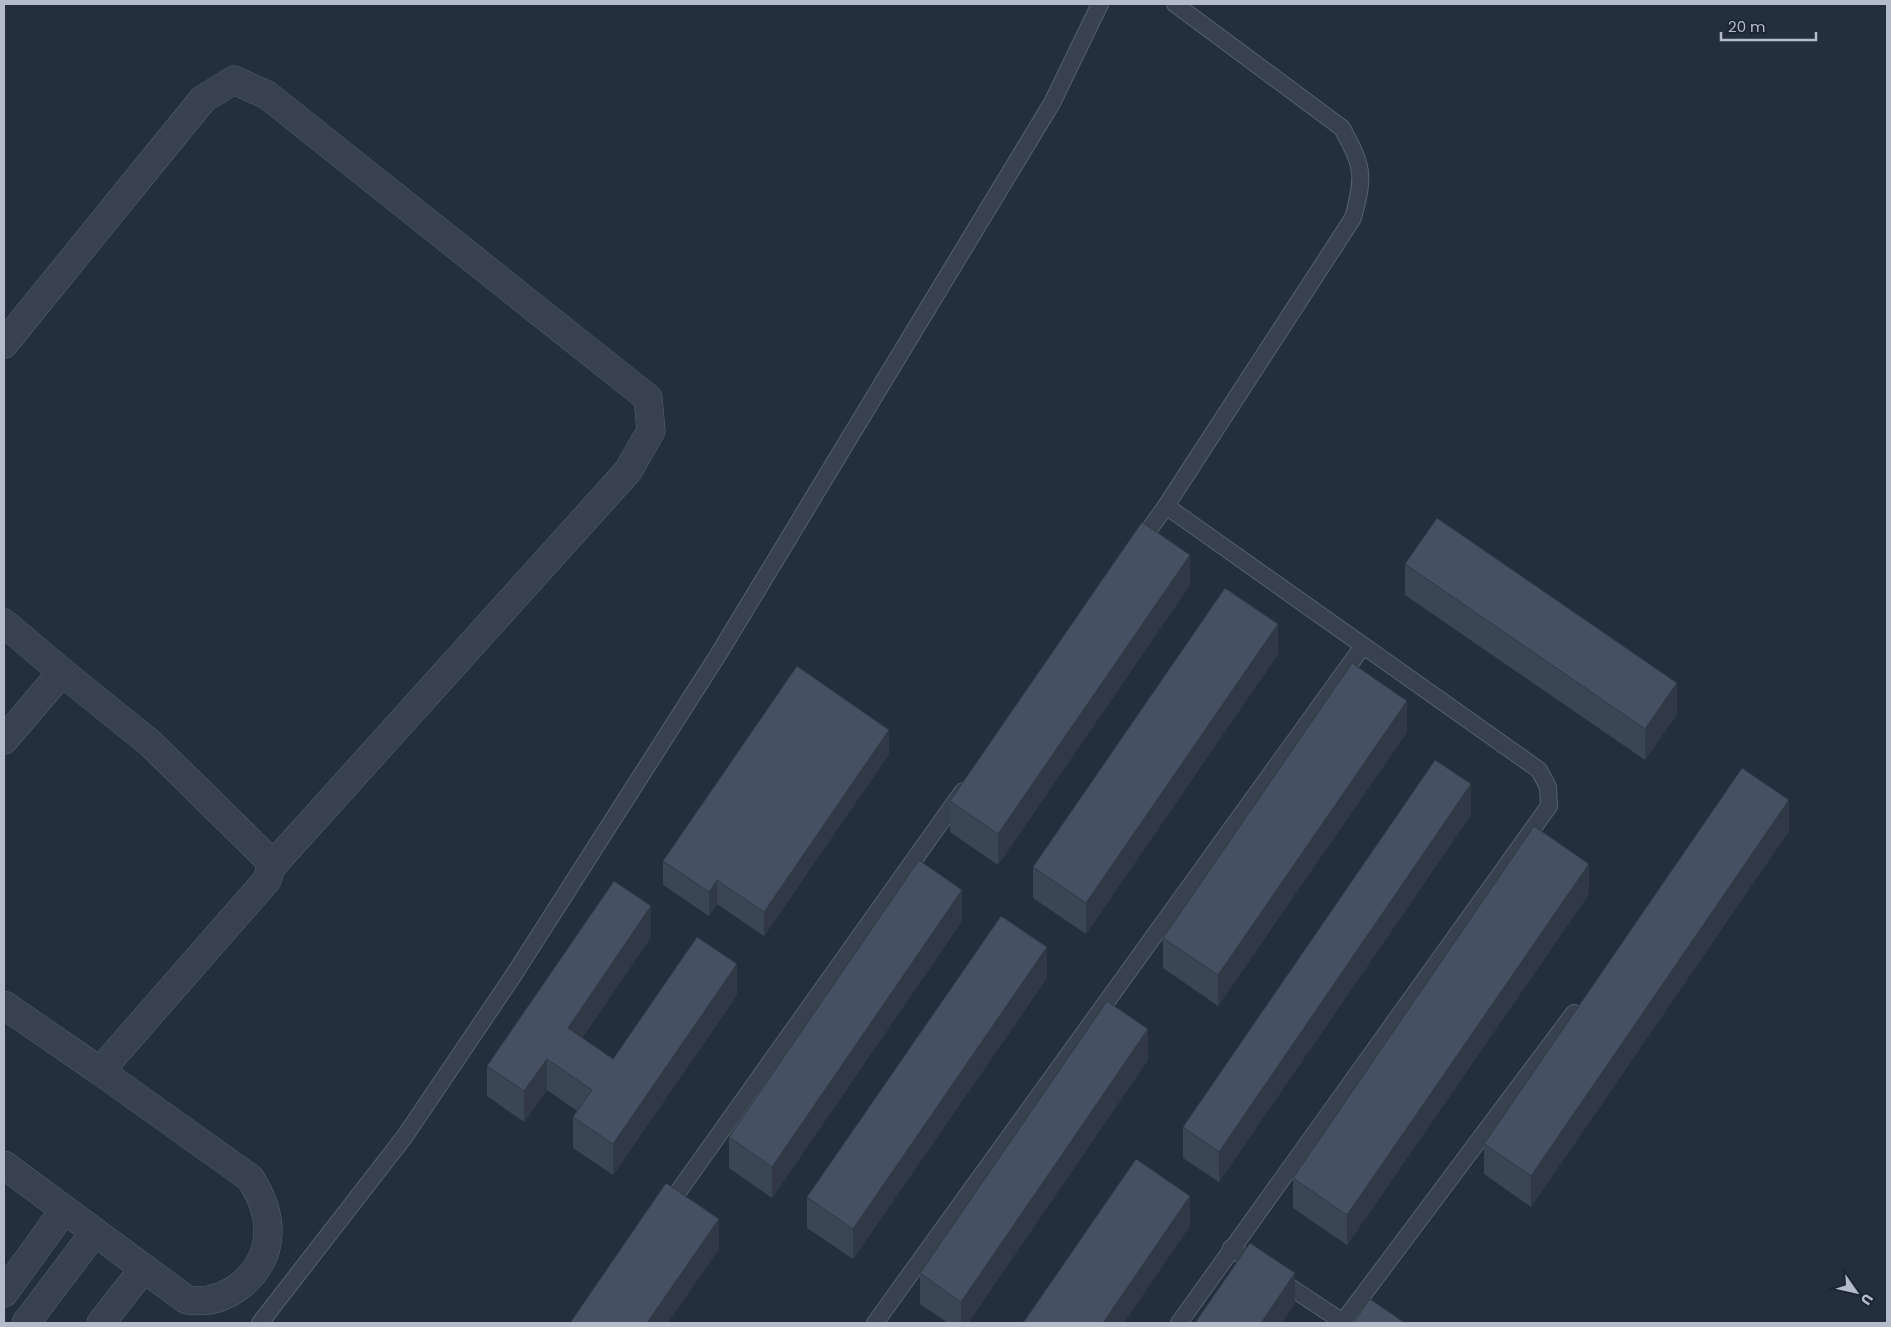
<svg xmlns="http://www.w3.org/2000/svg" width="1891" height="1327" viewBox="0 0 1891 1327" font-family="Poppins,sans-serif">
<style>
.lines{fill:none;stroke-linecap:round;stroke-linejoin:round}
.lane-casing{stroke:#565f6c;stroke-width:18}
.street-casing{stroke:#565f6c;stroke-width:29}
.lane{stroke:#38414e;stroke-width:16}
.street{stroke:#38414e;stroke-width:28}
.wall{fill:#3b4654}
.shaded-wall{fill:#303945}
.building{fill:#455162;stroke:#303945}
</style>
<rect width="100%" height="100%" fill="#242f3e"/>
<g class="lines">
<g class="lane-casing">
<g id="lane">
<path d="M1166,506L1539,770L1548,787L1549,806L1179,1323"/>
<path d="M1138,545L1166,506L1353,218C1365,174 1363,167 1342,128L1175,4"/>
<path d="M666,1209L963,791"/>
<path d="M1231,1248L1343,1322"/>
<path d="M260,1323L405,1136L515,973L718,655L1052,103L1100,4"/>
<path d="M875,1323L1363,646"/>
<path d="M1342,1323L1574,1013"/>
</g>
</g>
<g class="street-casing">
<g id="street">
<path d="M4,344L203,99L234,80L267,95L648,398L651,431L628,471L271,867"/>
<path d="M4,623L62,672L4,740"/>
<path d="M4,1005L100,1071L267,880L271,867L267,858L150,743L62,672"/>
<path d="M4,1165L187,1300C207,1303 225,1298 241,1285C277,1255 274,1215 250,1178L100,1071"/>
<path d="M4,1293L64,1210"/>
<path d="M26,1323L94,1233"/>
<path d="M101,1323L144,1268"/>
</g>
</g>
<use href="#lane" class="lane"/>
<use href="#street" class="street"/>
</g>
<g class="wall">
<path d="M1405,564L1677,714L1645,760L1405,595Z"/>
<path d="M1190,585L998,865L950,832V801Z"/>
<path d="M1278,654L1086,934L1033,898V867Z"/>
<path d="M1407,732L1218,1006L1163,968V938Z"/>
<path d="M889,754L764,936L717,904L709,916L663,885V861Z"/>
<path d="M1471,815L1219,1182L1183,1158V1127Z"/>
<path d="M1789,831L1531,1207L1484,1174V1144Z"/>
<path d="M1589,894L1347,1245L1293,1208V1178Z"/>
<path d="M962,921L772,1198L729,1168V1137Z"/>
<path d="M651,937L582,1038L613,1059L737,995L613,1175L573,1148V1117L577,1111L547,1090L524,1122L487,1096V1066Z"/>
<path d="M1047,978L853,1259L807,1228V1197Z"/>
<path d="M1148,1060L968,1323H948L920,1304V1273Z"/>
</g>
<g class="shaded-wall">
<path d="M1190,555V585L998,865V834Z"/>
<path d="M1278,624V654L1086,934V903Z"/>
<path d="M1677,683V714L1645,760V729Z"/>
<path d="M1407,701V732L1218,1006V975Z"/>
<path d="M889,730V754L764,936V912Z"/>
<path d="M1471,784V815L1219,1182V1152Z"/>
<path d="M1789,800V831L1531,1207V1176Z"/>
<path d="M1589,864V894L1347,1245V1215Z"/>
<path d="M717,880V904L709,916V892Z"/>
<path d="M962,890V921L772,1198V1167Z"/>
<path d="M651,906V937L568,1059V1028Z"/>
<path d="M1047,947V978L853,1259V1229Z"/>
<path d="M737,964V995L613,1175V1144Z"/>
<path d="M1148,1029V1060L968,1323H961V1302Z"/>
<path d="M547,1059V1090L524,1122V1091Z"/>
<path d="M1190,1196V1226L1124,1323H1103Z"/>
<path d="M719,1219V1249L668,1323H647Z"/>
<path d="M1295,1273V1304L1282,1323H1261Z"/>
</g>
<g class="building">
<path d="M1437,518L1677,683L1645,729L1405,564Z"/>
<path d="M1142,522L1190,555L998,834L950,801Z"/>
<path d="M1225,588L1278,624L1086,903L1033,867Z"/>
<path d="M1352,663L1407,701L1218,975L1163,938Z"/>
<path d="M797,666L889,730L764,912L717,880L709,892L663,861Z"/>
<path d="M1435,760L1471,784L1219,1152L1183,1127Z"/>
<path d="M1742,768L1789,800L1531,1176L1484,1144Z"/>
<path d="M1534,826L1589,864L1347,1215L1293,1178Z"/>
<path d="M919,860L962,890L772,1167L729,1137Z"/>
<path d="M614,881L651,906L568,1028L613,1059L697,937L737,964L613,1144L573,1117L592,1090L547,1059L524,1091L487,1066Z"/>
<path d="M1001,916L1047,947L853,1229L807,1197Z"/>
<path d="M1107,1001L1148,1029L961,1302L920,1273Z"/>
<path d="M1136,1159L1190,1196L1103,1323H1023Z"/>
<path d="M666,1183L719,1219L647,1323H570Z"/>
<path d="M1250,1243L1295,1273L1261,1323H1195Z"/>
<path d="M1370,1299L1405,1323H1353Z"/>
</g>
<rect width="1891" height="1327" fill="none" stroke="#b4bcc9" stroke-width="10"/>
<g transform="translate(1856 1292) rotate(124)" stroke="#1d2633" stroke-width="4" paint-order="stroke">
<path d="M0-4L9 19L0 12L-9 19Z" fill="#b4bcc9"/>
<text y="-8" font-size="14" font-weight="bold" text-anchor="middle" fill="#b4bcc9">U</text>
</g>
<path d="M1721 32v8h95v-8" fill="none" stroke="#b4bcc9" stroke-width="2.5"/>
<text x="1728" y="32" font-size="15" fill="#b4bcc9" stroke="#1d2633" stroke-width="4" paint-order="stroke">20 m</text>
</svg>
